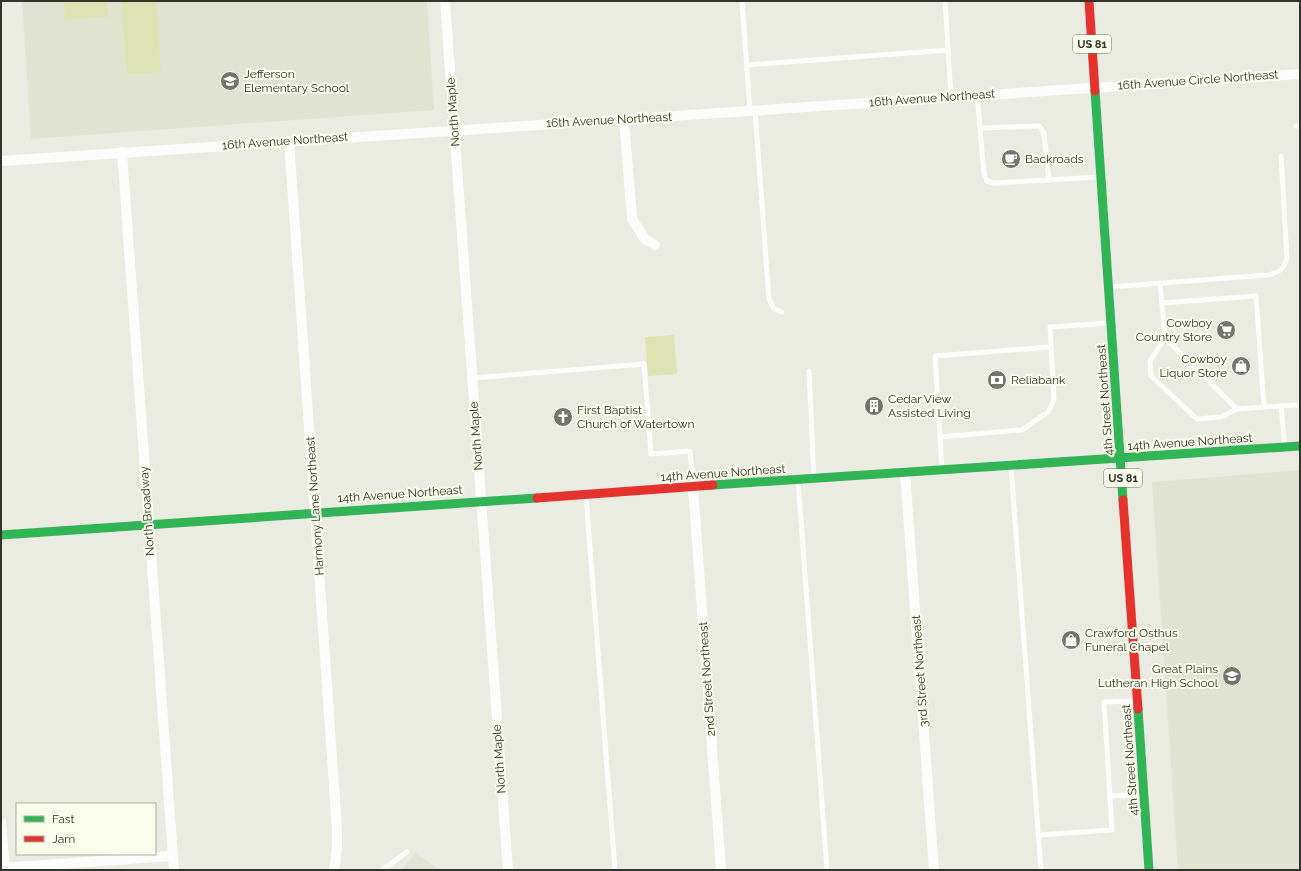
<svg xmlns="http://www.w3.org/2000/svg" width="1301" height="871" viewBox="0 0 1301 871" font-family="Raleway,sans-serif">
<style>
.built{fill:#e1e3d1}
.green{fill:#dee3b4}
.lines{fill:none;stroke-linecap:round;stroke-linejoin:round}
.lane{stroke:#fcfcfb;stroke-width:5}
.street{stroke:#fcfcfb;stroke-width:10}
.fast{stroke:#30b455;stroke-width:9}
.jam{stroke:#e5322d;stroke-width:9}
.labels{text-anchor:middle;dominant-baseline:central;stroke-width:4;stroke-linejoin:round;paint-order:stroke}
.shield{fill:#fbfdeb;stroke:#6f7066;stroke-width:1}
.shield-label{font-size:11px;font-weight:bold;fill:#33342d}
.poi-label{font-size:12px;fill:#33342d;stroke:#fbfdeb;text-anchor:start}
.street-label{font-size:12px;fill:#33342d;stroke:#fbfdeb}
</style>
<rect width="100%" height="100%" fill="#eaece2"/>
<g class="built">
<path d="M22,1H427L434,110L31,139Z"/>
<path d="M1300,470V870H1178L1152,482Z"/>
<path d="M416,853L439,870H401Z"/>
</g>
<g class="green">
<path d="M64,1H107L108,17L65,20Z"/>
<path d="M121,1H156L161,72L127,74Z"/>
<path d="M674,335L677,374L648,376L645,337Z"/>
</g>
<g class="lines">
<g class="lane">
<path d="M742,1L750,110"/>
<path d="M945,1L951,96"/>
<path d="M747,65L948,50"/>
<path d="M977,95L984,174L987,181L994,183L1100,177"/>
<path d="M755,110L769,299L774,309L782,312"/>
<path d="M1296,126H1300"/>
<path d="M980,128L1039,126L1044,133L1049,180"/>
<path d="M1160,283L1165,338L1237,409L1281,406"/>
<path d="M1110,287L1268,275C1279,272 1284,270 1287,258L1281,156"/>
<path d="M1162,303L1256,296L1264,407"/>
<path d="M1165,338L1150,361L1151,376L1197,419L1221,417L1237,409"/>
<path d="M809,371L814,478"/>
<path d="M472,378L644,364L651,454L690,451L693,485"/>
<path d="M940,437L935,356L1051,347"/>
<path d="M1285,447L1281,406L1300,405"/>
<path d="M1011,466L1041,870"/>
<path d="M942,468L940,437L1022,430L1048,412L1054,400L1050,327L1109,323"/>
<path d="M798,480L827,870"/>
<path d="M586,496L615,870"/>
<path d="M1110,796L1141,795"/>
<path d="M1038,835L1112,830L1104,702L1134,701"/>
<path d="M382,870L407,852"/>
</g>
<g class="street">
<path d="M445,1L508,870"/>
<path d="M624,119L632,219L645,239L655,245"/>
<path d="M289,141L337,829V849L334,870"/>
<path d="M122,152L174,870"/>
<path d="M1,161L1300,74"/>
<path d="M905,472L934,870"/>
<path d="M693,487L721,870"/>
<path d="M1,823L5,870"/>
<path d="M1,868L172,856"/>
</g>
<g class="fast">
<path d="M1095,91L1123,500"/>
<path d="M713,485L1300,446"/>
<path d="M1,535L537,498"/>
<path d="M1138,709L1149,870"/>
</g>
<g class="jam">
<path d="M1089,1L1095,91"/>
<path d="M537,498L713,485"/>
<path d="M1123,500L1138,709"/>
</g>
</g>
<defs>
<g id="school-disc" transform="scale(1)"><circle r="9.5" fill="#73746c" stroke="#fbfdeb"/><path d="M0-5L7-2L0 1L-7-2ZM-4 1L0 2.5L4 1V4Q0 6-4 4Z" fill="#fff"/></g>
<g id="cafe-disc" transform="scale(1)"><circle r="9.5" fill="#73746c" stroke="#fbfdeb"/><path d="M-5.5-4.5H6V0H3Q3 3.5 0 3.5H-2.5Q-5.5 3.5-5.5 0ZM3-3.2v2h1.7v-2ZM-6 4.5H4V6H-6Z" fill="#fff"/></g>
<g id="supermarket-disc" transform="scale(1)"><circle r="9.5" fill="#73746c" stroke="#fbfdeb"/><path d="M-6-5.5h2.5l.6 2H6L4.5 2H-2.5L-4.4-4H-6ZM-1.5 3.2a1.3 1.3 0 1 0 .1 0ZM3 3.2a1.3 1.3 0 1 0 .1 0Z" fill="#fff"/></g>
<g id="shop-disc" transform="scale(1)"><circle r="9.5" fill="#73746c" stroke="#fbfdeb"/><path d="M-5-2.5h2.3a2.7 3.5 0 0 1 5.4 0H5L5.5 6h-11ZM-1.5-2.5h3a1.5 2.3 0 0 0-3 0Z" fill="#fff"/></g>
<g id="bank-disc" transform="scale(1)"><circle r="9.5" fill="#73746c" stroke="#fbfdeb"/><path d="M-6-4H6V4H-6ZM0-2.3a2.3 2.3 0 1 0 0 4.6a2.3 2.3 0 1 0 0-4.6Z" fill="#fff"/></g>
<g id="building-disc" transform="scale(1)"><circle r="9.5" fill="#73746c" stroke="#fbfdeb"/><path d="M-4-6H4V6H1V3H-1V6H-4ZM-2.5-4.3h1.7v1.8h-1.7ZM.8-4.3h1.7v1.8H.8ZM-2.5-1h1.7V.8h-1.7ZM.8-1h1.7V.8H.8Z" fill="#fff"/></g>
<g id="church-disc" transform="scale(1)"><circle r="9.5" fill="#73746c" stroke="#fbfdeb"/><path d="M-1.2-6h2.4v3.5h3.3v2.4h-3.3V6h-2.4V-.1h-3.3v-2.4h3.3Z" fill="#fff"/></g>
</defs>
<g fill-rule="evenodd">
<use href="#school-disc" x="230" y="81"/>
<use href="#cafe-disc" x="1011" y="159"/>
<use href="#supermarket-disc" x="1226" y="330"/>
<use href="#shop-disc" x="1241" y="366"/>
<use href="#bank-disc" x="997" y="380"/>
<use href="#building-disc" x="874" y="406"/>
<use href="#church-disc" x="563" y="417"/>
<use href="#shop-disc" x="1071" y="640"/>
<use href="#school-disc" x="1232" y="676"/>
</g>
<g class="labels">
<g class="shield">
<rect x="1073" y="35" width="38" height="18" rx="3"/>
<rect x="1104" y="469" width="38" height="18" rx="3"/>
</g>
<g class="shield-label">
<text x="1092" y="44">US 81</text>
<text x="1123" y="478">US 81</text>
</g>
<g class="poi-label">
<text x="244" y="74">Jefferson<tspan x="244" dy="14">Elementary School</tspan></text>
<text x="1025" y="159">Backroads</text>
<text x="1212" y="323" text-anchor="end">Cowboy<tspan x="1212" dy="14">Country Store</tspan></text>
<text x="1227" y="359" text-anchor="end">Cowboy<tspan x="1227" dy="14">Liquor Store</tspan></text>
<text x="1011" y="380">Reliabank</text>
<text x="888" y="399">Cedar View<tspan x="888" dy="14">Assisted Living</tspan></text>
<text x="577" y="410">First Baptist<tspan x="577" dy="14">Church of Watertown</tspan></text>
<text x="1085" y="633">Crawford Osthus<tspan x="1085" dy="14">Funeral Chapel</tspan></text>
<text x="1218" y="669" text-anchor="end">Great Plains<tspan x="1218" dy="14">Lutheran High School</tspan></text>
</g>
<g class="street-label">
<text transform="translate(1198 80) rotate(-4)">16th Avenue Circle Northeast</text>
<text transform="translate(932 98) rotate(-4)">16th Avenue Northeast</text>
<text transform="translate(453 112) rotate(-94)">North Maple</text>
<text transform="translate(609 120) rotate(-3)">16th Avenue Northeast</text>
<text transform="translate(285 141) rotate(-4)">16th Avenue Northeast</text>
<text transform="translate(1105 400) rotate(-94)">4th Street Northeast</text>
<text transform="translate(476 436) rotate(-94)">North Maple</text>
<text transform="translate(1190 442) rotate(-4)">14th Avenue Northeast</text>
<text transform="translate(723 473) rotate(-4)">14th Avenue Northeast</text>
<text transform="translate(400 494) rotate(-4)">14th Avenue Northeast</text>
<text transform="translate(315 506) rotate(-94)">Harmony Lane Northeast</text>
<text transform="translate(147 511) rotate(-94)">North Broadway</text>
<text transform="translate(920 671) rotate(-94)">3rd Street Northeast</text>
<text transform="translate(707 679) rotate(-94)">2nd Street Northeast</text>
<text transform="translate(499 759) rotate(-94)">North Maple</text>
<text transform="translate(1130 760) rotate(-94)">4th Street Northeast</text>
</g>
</g>
<rect width="1301" height="871" fill="none" stroke="#33342d" stroke-width="4"/>
<rect x="16" y="803" width="140" height="52" fill="#fbfdeb" stroke="#abad9f"/>
<rect x="24" y="816" width="20" height="6" fill="#30b455" stroke="#abad9f"/>
<text x="52" y="823" font-size="12" fill="#33342d">Fast</text>
<rect x="24" y="836" width="20" height="6" fill="#e5322d" stroke="#abad9f"/>
<text x="52" y="843" font-size="12" fill="#33342d">Jam</text>
</svg>
